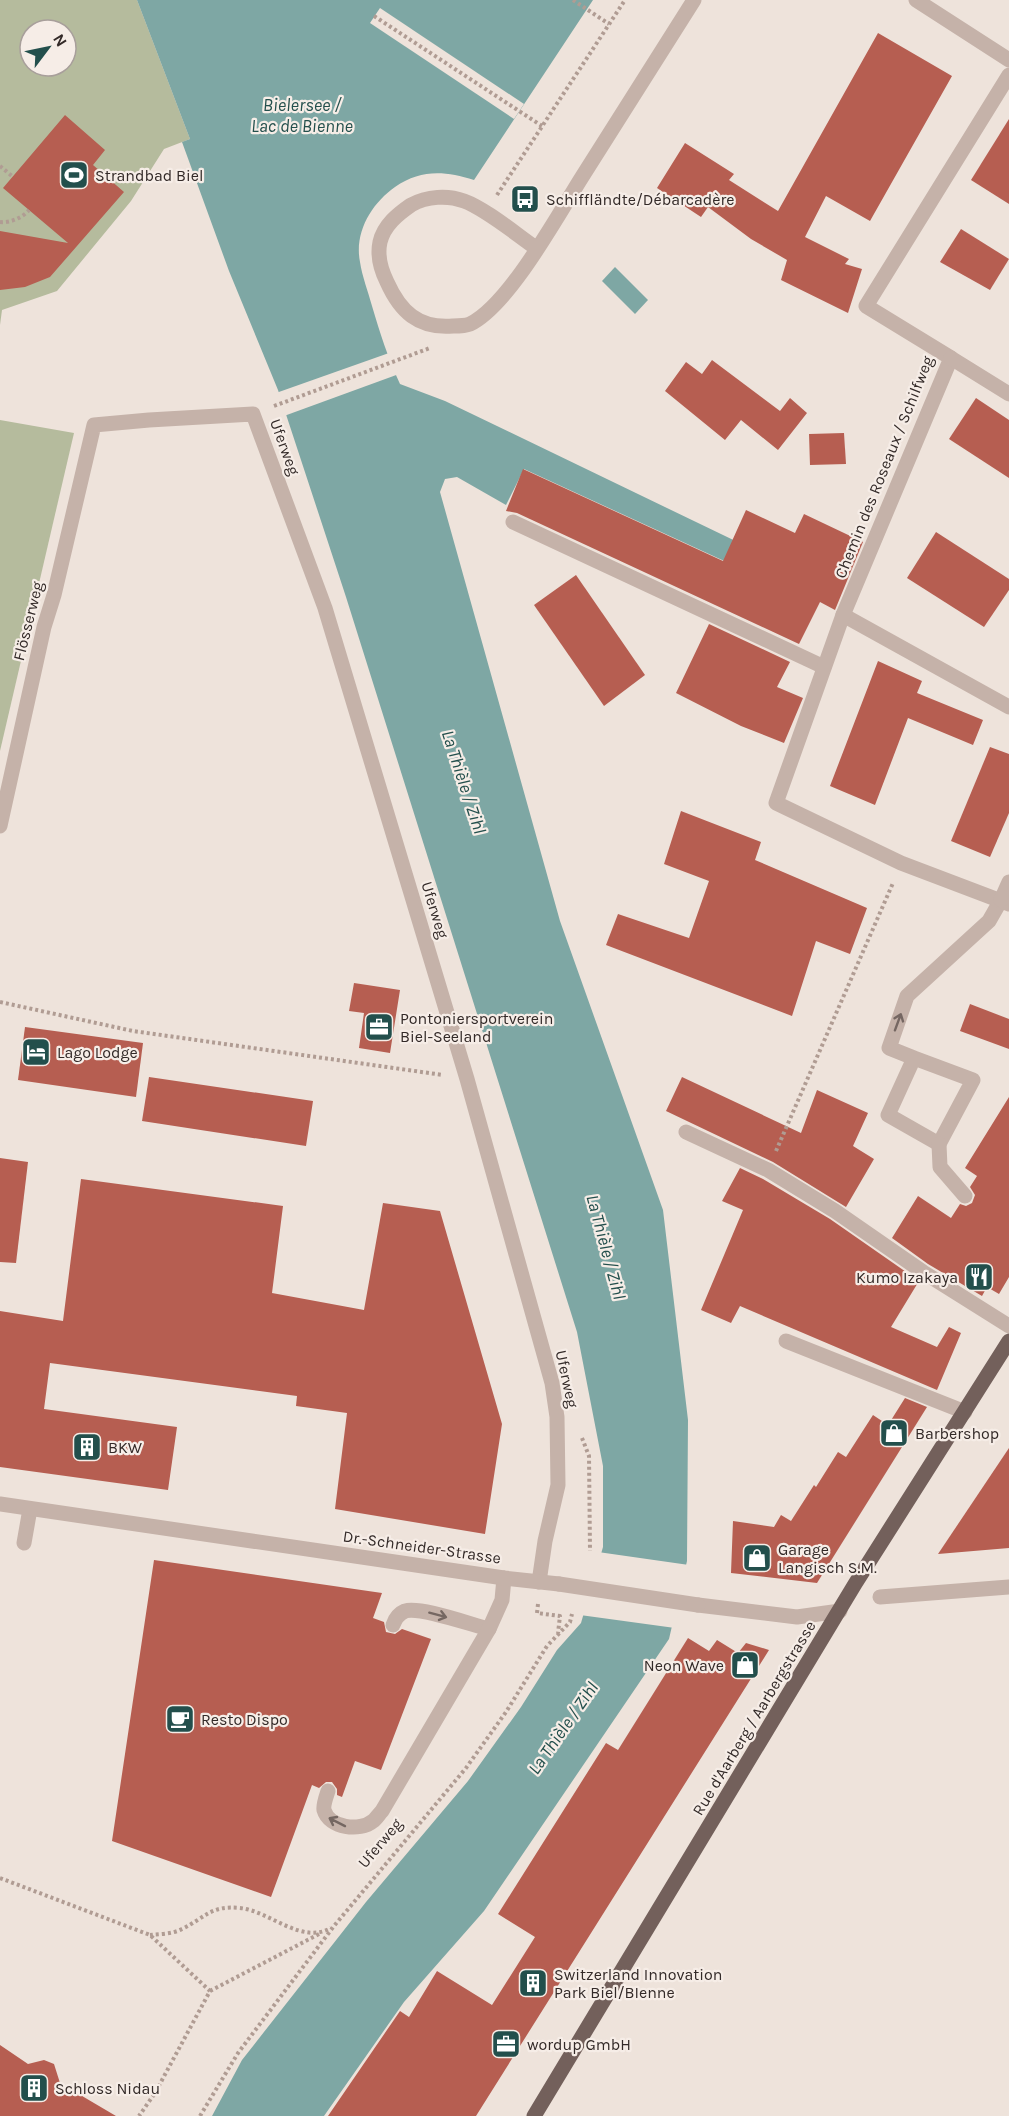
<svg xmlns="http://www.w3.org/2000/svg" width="1009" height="2116" viewBox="0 0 1009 2116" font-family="Karla,sans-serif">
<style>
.green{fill:#b5bb9d;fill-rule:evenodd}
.water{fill:#7ea7a4}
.pier{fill:#eee3db}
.building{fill:#b65e51}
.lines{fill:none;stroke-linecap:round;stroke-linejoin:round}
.path{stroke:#b09c93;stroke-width:4;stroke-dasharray:3 3;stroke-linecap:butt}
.service{stroke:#c5b2a9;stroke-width:15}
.pedestrian{stroke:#c5b2a9;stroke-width:15}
.minor{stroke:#c5b2a9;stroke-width:15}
.primary{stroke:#73605b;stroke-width:15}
.minor-bridge{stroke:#c5b2a9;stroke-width:15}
.oneway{stroke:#756762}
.labels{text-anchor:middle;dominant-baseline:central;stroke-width:4.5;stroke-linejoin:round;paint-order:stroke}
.poi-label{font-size:16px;fill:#332a28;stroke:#f6ede7;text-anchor:start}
.street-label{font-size:16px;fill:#332a28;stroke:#f6ede7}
.water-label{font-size:18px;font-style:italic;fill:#234f4c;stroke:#f6ede7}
</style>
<rect width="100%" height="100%" fill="#eee3db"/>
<g class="green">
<path d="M0,0H137L190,139L164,149L131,201L57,291L2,310L0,325ZM30,30H66V66H30Z"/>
<path d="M0,420L74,433L0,751Z"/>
</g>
<g class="water">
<path d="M137,0H593L474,180C445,171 421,169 395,187C372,203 354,232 360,262C362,276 368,291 372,306C380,333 388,358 400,384L445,401L779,562L772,583L524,469L506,505L457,477L445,479L440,492L560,921L663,1210L688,1420L687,1561L669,1639L484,1911L404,2002L324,2116H212L242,2060L366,1902L468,1781L521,1707L557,1650L581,1623L603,1547V1466L577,1332L346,597L278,390L229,271L182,142L190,139Z"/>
<path d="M615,267L648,300L635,314L602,281Z"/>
</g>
<g class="pier">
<path d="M380,8L524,104L514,119L370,23Z"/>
<path d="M389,353L399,374L284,416L276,393Z"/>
<path d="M598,1552L689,1565L675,1628L580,1615Z"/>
</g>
<g class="building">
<path d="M878,33L952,76L870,221L826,196L805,237L849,259L845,264L862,269L848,313L781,280L787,260L751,239L708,207L701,217L657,188L685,143L734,174L729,180L778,211Z"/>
<path d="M65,115L105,150L93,165L124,192L50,277L25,287L0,290V231L68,243L3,188Z"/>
<path d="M1009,119V204L971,180Z"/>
<path d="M961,229L1009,259L990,290L940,262Z"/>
<path d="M712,360L780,411L790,398L807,413L778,450L741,420L725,440L665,391L686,362L702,374Z"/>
<path d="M976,398L1009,420V478L949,439Z"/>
<path d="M844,433L846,464L810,465L809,434Z"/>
<path d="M523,469L723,561L746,510L795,533L804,514L863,542L835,610L820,602L799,644L517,513L506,511Z"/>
<path d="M936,532L1009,579V590L984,627L907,578Z"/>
<path d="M576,575L645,675L604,706L534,605Z"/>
<path d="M709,624L790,662L777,687L803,698L784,743L741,726L676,693Z"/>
<path d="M878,661L922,681L917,693L983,720L973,745L908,718L875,805L830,786Z"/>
<path d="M990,747L1009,754V813L990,857L951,841Z"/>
<path d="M681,811L761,842L755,860L867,908L850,954L816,941L792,1016L606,945L618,914L689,938L709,881L664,864Z"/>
<path d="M354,983L400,990L390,1053L359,1048L364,1013L349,1011Z"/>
<path d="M970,1004L1009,1019V1049L960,1031Z"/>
<path d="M25,1027L143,1043L136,1097L18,1080Z"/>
<path d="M149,1077L313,1101L306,1146L142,1121Z"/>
<path d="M682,1077L801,1133L817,1090L868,1113L853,1146L874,1159L846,1207L773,1162L666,1111Z"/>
<path d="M1009,1097V1277L999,1294L987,1287L982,1296L928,1264L892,1238L918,1196L951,1218L960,1204L966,1206L972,1203L975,1195L970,1187L977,1176L965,1168Z"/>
<path d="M0,1158L28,1162L16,1263L0,1262Z"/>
<path d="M740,1168L763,1179L830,1219L919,1281L891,1327L937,1347L949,1327L961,1333L937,1390L740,1306L731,1323L701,1310L743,1210L722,1201Z"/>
<path d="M81,1179L283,1206L272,1293L364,1310L383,1203L440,1211L502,1424L485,1534L335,1509L347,1413L296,1406L297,1396L50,1363L44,1409L177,1427L168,1490L0,1467V1311L63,1321Z"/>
<path d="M905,1398L927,1407L817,1583L731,1573L733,1521L774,1527L781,1515L791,1521L814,1485L816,1487L838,1452L846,1457L873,1415L888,1425Z"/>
<path d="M1009,1448V1548L938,1554Z"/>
<path d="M154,1560L382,1593L373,1618L384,1622L386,1632L395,1634L402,1629L431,1639L381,1770L355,1761L342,1797L337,1795V1789L332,1782H326L319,1788L312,1785L271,1897L112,1841Z"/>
<path d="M688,1638L709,1651L717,1640L738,1653L746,1643L769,1650L476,2116H328L400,2011L409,2017L437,1971L492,2005L535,1937L498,1914L606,1743L618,1750Z"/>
<path d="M0,2045L28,2064L44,2060L54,2064L60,2083L116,2116H0Z"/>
</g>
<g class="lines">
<g class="path">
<path d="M573,0L609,24"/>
<path d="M374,16L542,126"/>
<path d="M0,166L12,176"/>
<path d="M497,195L625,0"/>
<path d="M0,222C10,223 22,218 29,210"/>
<path d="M274,406L430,348"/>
<path d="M0,1002L133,1031L443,1075"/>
<path d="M776,1151L893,883"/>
<path d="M582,1438L589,1456L590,1551"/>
<path d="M538,1604L537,1613L560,1616L558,1633"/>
<path d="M0,1878L150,1935L210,1991L155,2093L139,2116"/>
<path d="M150,1935C160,1934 173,1934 182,1929C205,1918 210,1905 240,1908C270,1911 301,1945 331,1928"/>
<path d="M210,1991L321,1933"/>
<path d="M200,2116L238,2053L334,1926L466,1768L506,1712L547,1646L570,1622L572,1614"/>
</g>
<g class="service">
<path d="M536,248C517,235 486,209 464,201C448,195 427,196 411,205C398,214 384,225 380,242C377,256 381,270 387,282C400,311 418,329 453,326C458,326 465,326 470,324C509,305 558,215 582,177C619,118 657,59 694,0"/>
<path d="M513,522L824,667"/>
<path d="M843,615L1009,707"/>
<path d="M914,1058L973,1080L939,1144L888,1115L914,1058L889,1048L907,996L989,921L1001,900"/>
<path d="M686,1132L768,1170L835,1211L923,1272L1009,1326"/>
<path d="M939,1144L940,1167L965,1196"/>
<path d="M786,1341L965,1412"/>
<path d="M24,1543L30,1509"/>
<path d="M393,1625C395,1619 398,1614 405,1611C420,1606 472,1625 489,1629"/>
<path d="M328,1791C326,1797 323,1805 324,1810C329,1828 360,1832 373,1821C376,1819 379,1814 382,1811L489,1629L502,1600L504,1578"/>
</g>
<path class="pedestrian" d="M880,1597L1009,1587"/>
<g class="minor">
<path d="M916,0L1009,60"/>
<path d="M1009,75L866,306L951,358L843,615L776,803L901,863L1009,904"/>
<path d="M951,358L1009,394"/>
<path d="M0,826L44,627L54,595L94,425L149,420L253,414L325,608L467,1079L552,1383L557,1417L558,1485L545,1541L539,1582"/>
<path d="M1001,900L1009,882"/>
<path d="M0,1504L504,1578L559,1584"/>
<path d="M698,1605L797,1617L840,1611"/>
</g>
<path class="primary" d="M534,2116L855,1584L1009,1341"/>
<path class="minor-bridge" d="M559,1584L698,1605"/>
</g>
<defs><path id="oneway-shaft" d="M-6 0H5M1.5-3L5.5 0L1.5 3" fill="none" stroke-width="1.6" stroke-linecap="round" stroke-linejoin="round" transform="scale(1.5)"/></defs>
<g class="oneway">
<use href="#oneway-shaft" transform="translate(898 1022) rotate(-70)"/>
<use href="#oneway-shaft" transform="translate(438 1615) rotate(15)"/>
<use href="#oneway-shaft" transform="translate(337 1822) rotate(-153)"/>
</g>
<defs>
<g id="stadium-square" transform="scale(1.5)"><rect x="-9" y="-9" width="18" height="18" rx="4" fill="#234f4c" stroke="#f6ede7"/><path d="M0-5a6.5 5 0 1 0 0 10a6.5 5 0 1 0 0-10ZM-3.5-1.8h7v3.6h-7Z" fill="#fff"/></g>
<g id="bus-square" transform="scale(1.5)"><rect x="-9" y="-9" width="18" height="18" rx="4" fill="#234f4c" stroke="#f6ede7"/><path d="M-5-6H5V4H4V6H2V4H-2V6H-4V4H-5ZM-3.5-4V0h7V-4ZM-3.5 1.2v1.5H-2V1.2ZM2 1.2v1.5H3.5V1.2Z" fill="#fff"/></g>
<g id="office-square" transform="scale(1.5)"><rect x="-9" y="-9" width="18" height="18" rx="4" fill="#234f4c" stroke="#f6ede7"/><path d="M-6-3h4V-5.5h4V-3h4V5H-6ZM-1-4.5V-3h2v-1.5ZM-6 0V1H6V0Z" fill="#fff"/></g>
<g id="hotel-square" transform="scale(1.5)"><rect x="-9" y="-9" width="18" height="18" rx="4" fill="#234f4c" stroke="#f6ede7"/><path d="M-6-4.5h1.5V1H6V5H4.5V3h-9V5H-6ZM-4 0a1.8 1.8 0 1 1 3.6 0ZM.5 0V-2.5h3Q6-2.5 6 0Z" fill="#fff"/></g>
<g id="restaurant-square" transform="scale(1.5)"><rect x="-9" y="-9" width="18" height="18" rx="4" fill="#234f4c" stroke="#f6ede7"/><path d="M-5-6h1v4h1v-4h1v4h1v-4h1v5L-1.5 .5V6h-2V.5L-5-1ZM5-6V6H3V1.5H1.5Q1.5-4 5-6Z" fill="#fff"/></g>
<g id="shop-square" transform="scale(1.5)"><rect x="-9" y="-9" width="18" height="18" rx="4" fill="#234f4c" stroke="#f6ede7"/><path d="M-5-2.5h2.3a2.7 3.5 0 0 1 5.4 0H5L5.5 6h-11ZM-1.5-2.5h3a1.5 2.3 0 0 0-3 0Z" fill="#fff"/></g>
<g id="building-square" transform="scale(1.5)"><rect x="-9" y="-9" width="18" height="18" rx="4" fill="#234f4c" stroke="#f6ede7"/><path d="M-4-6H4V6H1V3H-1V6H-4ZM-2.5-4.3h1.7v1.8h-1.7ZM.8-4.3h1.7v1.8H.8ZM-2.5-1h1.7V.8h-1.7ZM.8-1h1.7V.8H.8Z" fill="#fff"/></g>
<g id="cafe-square" transform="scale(1.5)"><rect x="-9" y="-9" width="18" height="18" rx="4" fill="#234f4c" stroke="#f6ede7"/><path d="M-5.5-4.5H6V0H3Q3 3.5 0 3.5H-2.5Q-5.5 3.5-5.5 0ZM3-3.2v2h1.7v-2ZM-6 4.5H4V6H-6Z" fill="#fff"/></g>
</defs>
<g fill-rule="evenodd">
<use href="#stadium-square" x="74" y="175"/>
<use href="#bus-square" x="525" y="199"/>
<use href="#office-square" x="379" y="1027"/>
<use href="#hotel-square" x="36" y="1052"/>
<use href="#restaurant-square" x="979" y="1277"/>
<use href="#shop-square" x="894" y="1433"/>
<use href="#building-square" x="87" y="1447"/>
<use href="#shop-square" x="757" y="1558"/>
<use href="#shop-square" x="745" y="1665"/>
<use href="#cafe-square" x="180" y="1719"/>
<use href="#building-square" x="533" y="1983"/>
<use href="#office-square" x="506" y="2044"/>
<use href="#building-square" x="34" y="2088"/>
</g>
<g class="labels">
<g class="poi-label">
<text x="95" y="175">Strandbad Biel</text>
<text x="546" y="199">Schiffländte/Débarcadère</text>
<text x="400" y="1018">Pontoniersportverein<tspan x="400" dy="18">Biel-Seeland</tspan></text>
<text x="57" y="1052">Lago Lodge</text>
<text x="958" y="1277" text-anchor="end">Kumo Izakaya</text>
<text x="915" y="1433">Barbershop</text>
<text x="108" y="1447">BKW</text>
<text x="778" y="1549">Garage<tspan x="778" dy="18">Langisch S.M.</tspan></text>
<text x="724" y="1665" text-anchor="end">Neon Wave</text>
<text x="201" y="1719">Resto Dispo</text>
<text x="554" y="1974">Switzerland Innovation<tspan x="554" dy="18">Park Biel/BIenne</tspan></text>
<text x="527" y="2044">wordup GmbH</text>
<text x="55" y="2088">Schloss Nidau</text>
</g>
<g class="street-label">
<text transform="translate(285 447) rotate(70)">Uferweg</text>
<text transform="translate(884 467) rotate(-68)">Chemin des Roseaux / Schilfweg</text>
<text transform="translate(28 621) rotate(-76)">Flösserweg</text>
<text transform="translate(435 910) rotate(73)">Uferweg</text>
<text transform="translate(567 1379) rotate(78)">Uferweg</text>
<text transform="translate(422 1547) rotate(8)">Dr.-Schneider-Strasse</text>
<text transform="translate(754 1718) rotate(-59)">Rue d'Aarberg / Aarbergstrasse</text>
<text transform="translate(380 1843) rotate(-50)">Uferweg</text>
</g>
<g class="water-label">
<text x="302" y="105">Bielersee /<tspan x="302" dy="21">Lac de Bienne</tspan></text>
<text transform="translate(464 782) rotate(72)">La Thièle / Zihl</text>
<text transform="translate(606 1247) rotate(75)">La Thièle / Zihl</text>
<text transform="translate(563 1728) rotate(-55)">La Thièle / Zihl</text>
</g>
</g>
<g transform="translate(48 48) rotate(58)"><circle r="28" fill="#f6ede7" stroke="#a89f9b" stroke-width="1.5"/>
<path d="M0-4.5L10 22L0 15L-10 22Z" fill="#234f4c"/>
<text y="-9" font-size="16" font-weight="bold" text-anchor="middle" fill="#332a28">N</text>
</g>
</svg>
